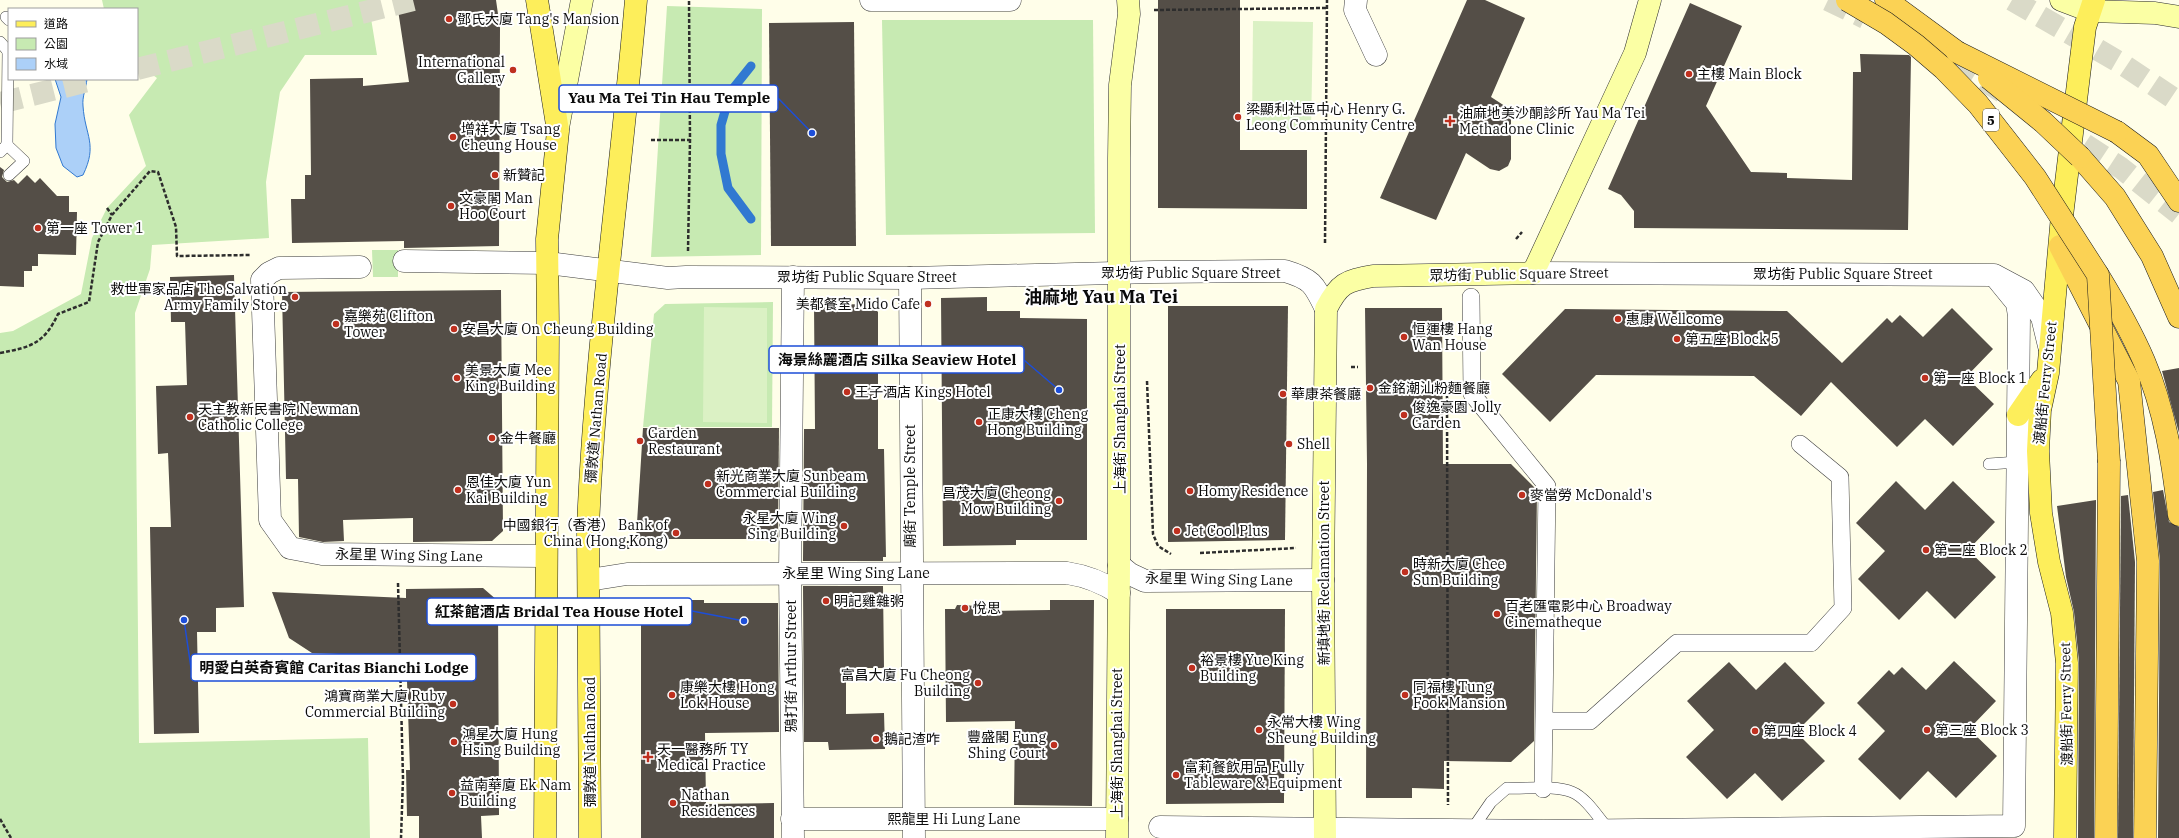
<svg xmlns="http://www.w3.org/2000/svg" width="2179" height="838" viewBox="0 0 2179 838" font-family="'IBM Plex Serif','Noto Sans TC',serif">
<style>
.green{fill:#c7eab2}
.pitch{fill:#dbf1c4}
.water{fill:#acd0f8;stroke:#3179d1}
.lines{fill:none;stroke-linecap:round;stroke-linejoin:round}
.stream{stroke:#3179d1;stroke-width:9}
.building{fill:#544e47}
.trunk-tunnel{stroke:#dadac8;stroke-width:22;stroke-dasharray:22 11;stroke-linecap:butt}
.service-casing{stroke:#3e3e3e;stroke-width:12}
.pedestrian-casing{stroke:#3e3e3e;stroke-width:18}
.minor-casing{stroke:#3e3e3e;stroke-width:23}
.tertiary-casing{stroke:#3e3e3e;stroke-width:23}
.secondary-casing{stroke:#2d2d2d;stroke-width:23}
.primary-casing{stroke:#1c1c1c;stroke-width:23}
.trunk-casing{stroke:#1c1c1c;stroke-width:23}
.path{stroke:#2d2d2d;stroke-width:2.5;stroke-dasharray:4 2;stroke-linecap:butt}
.service{stroke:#fff;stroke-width:11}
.pedestrian{stroke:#fff;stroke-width:17}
.minor{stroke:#fff;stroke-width:22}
.tertiary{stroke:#fff;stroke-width:22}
.secondary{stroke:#fbffa4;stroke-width:22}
.primary{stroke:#fdee5b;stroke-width:22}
.trunk{stroke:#fbd254;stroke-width:22}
.trunk-bridge-casing{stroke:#1c1c1c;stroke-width:23;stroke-linecap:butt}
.trunk-bridge{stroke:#fbd254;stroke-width:22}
.poi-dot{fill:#bf301f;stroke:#fff;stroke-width:1.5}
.labels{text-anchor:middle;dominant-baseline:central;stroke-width:4;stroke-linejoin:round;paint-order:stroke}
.shield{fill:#fff;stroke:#545454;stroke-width:1}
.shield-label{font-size:13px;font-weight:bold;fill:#0b0b0b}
.poi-label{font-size:14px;fill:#0b0b0b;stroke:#fff;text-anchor:start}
.street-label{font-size:14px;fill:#0b0b0b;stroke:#fff}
.district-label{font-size:18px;font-weight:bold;fill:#0b0b0b;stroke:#fff}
.leader{fill:none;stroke:#1d4ed8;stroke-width:1.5}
.callout-dot{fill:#1d4ed8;stroke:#fff;stroke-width:1.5}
.callout{fill:#fff;stroke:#1d4ed8;stroke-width:1.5}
.callout-label{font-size:15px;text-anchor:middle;font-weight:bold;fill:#0b0b0b}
</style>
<rect width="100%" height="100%" fill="#fffee9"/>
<g class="green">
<path d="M102,0H368L377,55H305L280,92L266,182L269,238L152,245L150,269L135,313L139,743L368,738L370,838H0V333L13,331L81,294L92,238L107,208L146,166L129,115L157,78L137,64V9H104Z"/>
<path d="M667,6L762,9L761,255L651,257Z"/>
<path d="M882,20H1093L1095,233L886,235Z"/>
<path d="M372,250H398V277H373Z"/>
<path d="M773,302L772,427H643L654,314L665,304Z"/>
</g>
<g class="pitch">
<path d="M1253,21L1313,22L1311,130L1252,129Z"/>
<path d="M704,307L767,308V423L703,422Z"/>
</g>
<path class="water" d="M55,79H87C86,88 82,97 83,106C85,136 98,144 83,175L77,177L63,166L56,148L55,124L61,97Z"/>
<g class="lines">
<path class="stream" d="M751,219L728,188L721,154V125L731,91L751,66"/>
</g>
<g class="building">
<path d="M411,0H496L500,28L499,246L404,248V241L292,243L291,199H305V175H311L310,79L363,78V86L409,82L398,10L413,7Z"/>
<path d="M1158,0H1240V150H1307V209L1158,208Z"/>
<path d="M1467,0H1485L1525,18L1491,97L1511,110V159L1508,166L1499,171L1490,169L1466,153L1436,220L1380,198Z"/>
<path d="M1690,3L1742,26L1706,106L1751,172L1787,173V178L1852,180L1853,72H1861L1860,54L1909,55L1911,57L1908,230L1634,228V211L1621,195L1608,189Z"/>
<path d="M854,22L856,246H771L769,23Z"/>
<path d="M0,167L4,170L2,177L7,182L14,180L18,184L27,175L35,183L40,178L57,196H69V212H77L76,255L38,254V266H32V271H24V287L0,286Z"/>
<path d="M234,275L244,607L216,608V632H197L199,733L154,734L150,527H171L168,453L158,454L156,386L187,385L185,322H171L170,277Z"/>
<path d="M501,290L503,531L492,541L413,542V518L343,520L344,541L323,542L299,537L298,479H286L282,292Z"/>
<path d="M987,297V311H1020V318L1087,319V540H1016V545L943,546L941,298Z"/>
<path d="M870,304L878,312V449H884L886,557H883V561H803L804,429H815L814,305Z"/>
<path d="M1168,306H1288L1285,540L1168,542Z"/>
<path d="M1365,308H1442L1443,464H1511L1537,490L1534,741L1511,762L1444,761V789L1412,788V798H1366L1367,464Z"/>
<path d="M1952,308L1993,349L1966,377L1994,404L1953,446L1925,419L1897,447L1831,382L1801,416L1754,376L1596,375L1550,422L1502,374L1565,309L1787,311L1842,363L1887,318L1892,323L1900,315L1923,337Z"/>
<path d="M2179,368V433L2162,371Z"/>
<path d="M643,428H779L778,539H636Z"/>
<path d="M1896,481L1925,510L1953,481L1995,522L1968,550L1996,577L1955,619L1927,591L1899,620L1858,579L1885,551L1856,523Z"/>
<path d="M2163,490L2169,522L2179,527V838H2158L2160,561L2153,492Z"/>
<path d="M2128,495L2135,562L2133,838H2118L2121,496Z"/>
<path d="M2096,500L2094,838H2078L2079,662L2074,612L2066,577L2057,506Z"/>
<path d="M803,586H883L884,668H846V714L884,713L885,749L829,750L828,742H804Z"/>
<path d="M483,588L498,601L499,815L481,816L482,838H419V816H407L406,770H410L407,681L369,679L354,674L344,664L339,654L312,653L289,638L272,592L406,598V589Z"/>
<path d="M641,600H704V603H778L779,732L705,733L706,804L774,803V838H641Z"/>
<path d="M1050,600H1094L1092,806L1014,805L1015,721L946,722L945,609H955L957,605L979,606L982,608H991V611L1050,610Z"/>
<path d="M1166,609H1285L1284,803L1166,804Z"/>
<path d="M1954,661L1996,701L1969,729L1997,756L1956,798L1928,771L1900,800L1858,759L1885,731L1857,703L1889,670L1894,675L1902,667L1926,690Z"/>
<path d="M1729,662L1756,690L1785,662L1825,703L1796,732L1825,761L1782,801L1755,773L1727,799L1686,757L1714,730L1687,701Z"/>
</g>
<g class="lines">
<g class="trunk-tunnel">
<path d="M1828,0L1865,18"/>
<path d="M2012,0L2119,62L2179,102"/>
<path d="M1926,49L1958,65L2004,93"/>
<path d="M137,69L413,0"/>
<path d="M0,103L96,79"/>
<path d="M2057,126L2121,168L2179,214"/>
</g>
<g class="service-casing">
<g id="service">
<path d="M6,17L9,20"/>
<path d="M0,42L8,51L9,50"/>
<path d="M7,145L8,51"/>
<path d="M0,152L7,145L24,161L9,175"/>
<path d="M1989,464L2018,462"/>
<path d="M1471,831L1491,802L1507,788C1525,789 1555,785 1572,792C1587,798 1599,819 1609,830"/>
</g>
</g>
<g class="pedestrian-casing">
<g id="pedestrian">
<path d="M1471,297L1472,394L1547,486L1543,789"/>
<path d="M1545,721H1590L1677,643H1811L1843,608L1840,477L1800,444"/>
</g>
</g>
<g class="minor-casing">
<g id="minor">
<path d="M871,0H1010"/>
<path d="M1356,0L1355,10L1376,55"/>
<path d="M404,261L548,263"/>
<path d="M360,267L279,268L269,273L262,280L270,520L290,548L322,554L545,556"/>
<path d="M910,278L914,838"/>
<path d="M792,819H1117"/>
<path d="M1160,827L1543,831L2014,826L2019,316L2017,303L1995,276"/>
<path d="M793,838L790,573L793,277"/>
</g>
</g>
<g class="tertiary-casing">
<g id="tertiary">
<path d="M548,263L668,278L686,277L910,278L1154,272L1285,271C1312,279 1314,284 1326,309"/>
<path d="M1533,273L1994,275L2024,291L2042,317L2049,346"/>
<path d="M1119,565L1130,574L1145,581L1323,580"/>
<path d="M589,580L627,574L1067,573C1087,576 1102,582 1119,593"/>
</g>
</g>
<g class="secondary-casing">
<g id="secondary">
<path d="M2061,0L2090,11L2155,13L2179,17"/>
<path d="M558,128L582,0"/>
<path d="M1117,838L1119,565V158L1120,85L1129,14L1128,0"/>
<path d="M1325,838L1323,580L1326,309C1339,283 1346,281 1373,276L1533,273L1635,53L1650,0"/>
</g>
</g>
<g class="primary-casing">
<g id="primary">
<path d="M537,0L558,131L547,239L548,328L545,838"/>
<path d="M2018,415L2042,380"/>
<path d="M590,838L588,528C595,351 621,176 636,0"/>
<path d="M2065,838L2067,663L2062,613L2049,562L2041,513L2038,451L2040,410L2048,373L2062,216L2080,67L2085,27L2094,0"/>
</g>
</g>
<g class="trunk-casing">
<g id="trunk">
<path d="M1886,0L1957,52"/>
<path d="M2117,132L2148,155L2179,201"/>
<path d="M2080,157L2115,197L2152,256L2179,317"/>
<path d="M2060,246L2129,381L2148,561L2145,838"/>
<path d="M2098,275C2115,303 2131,331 2144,361C2165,410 2173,463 2179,515"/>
<path d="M2106,838L2109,462"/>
</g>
</g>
<g class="path">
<path d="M1154,10L1326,8"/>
<path d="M651,140H690"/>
<path d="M107,208L112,215"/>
<path d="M1516,239L1522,232"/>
<path d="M1325,243L1327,0"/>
<path d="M688,251L690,140L689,0"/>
<path d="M0,353C31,347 44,344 58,314L89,302L98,242L112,215L150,171L158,172L176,227L177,256L250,255"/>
<path d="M1351,367H1358"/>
<path d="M1147,381L1153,534L1158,546L1171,554"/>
<path d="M1447,396L1448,805"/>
<path d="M628,549V541"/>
<path d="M1200,553L1296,548"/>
<path d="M398,583L403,778L401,838"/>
<path d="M0,819L11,838"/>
</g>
<use href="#service" class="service"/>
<use href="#pedestrian" class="pedestrian"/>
<use href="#minor" class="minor"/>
<use href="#tertiary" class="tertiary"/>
<use href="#secondary" class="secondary"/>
<use href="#primary" class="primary"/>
<use href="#trunk" class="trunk"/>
<g class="trunk-bridge-casing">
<g id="trunk-bridge">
<path d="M1847,0L1886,23L1916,45L1944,69L1978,104L2035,177L2098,275L2109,462"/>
<path d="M1957,52L2117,132"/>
<path d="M1989,78L2043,122L2080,157"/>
</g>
</g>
<use href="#trunk-bridge" class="trunk-bridge"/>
</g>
<g class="poi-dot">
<circle cx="449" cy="19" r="4"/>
<circle cx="513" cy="70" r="4"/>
<circle cx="1689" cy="74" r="4"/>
<circle cx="1238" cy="117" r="4"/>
<path d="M1448 115h4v4h4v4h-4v4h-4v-4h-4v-4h4z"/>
<circle cx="453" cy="137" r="4"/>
<circle cx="495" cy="175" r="4"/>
<circle cx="451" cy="206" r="4"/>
<circle cx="38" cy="228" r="4"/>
<circle cx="295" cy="297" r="4"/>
<circle cx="928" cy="304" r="4"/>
<circle cx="1618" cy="319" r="4"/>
<circle cx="336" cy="324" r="4"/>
<circle cx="454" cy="329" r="4"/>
<circle cx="1404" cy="337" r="4"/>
<circle cx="1677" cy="339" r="4"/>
<circle cx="457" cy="378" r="4"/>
<circle cx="1925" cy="378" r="4"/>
<circle cx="1370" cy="388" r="4"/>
<circle cx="847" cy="392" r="4"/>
<circle cx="1283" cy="394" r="4"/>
<circle cx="1404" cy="415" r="4"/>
<circle cx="190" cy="417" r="4"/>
<circle cx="979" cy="422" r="4"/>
<circle cx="492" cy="438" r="4"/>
<circle cx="640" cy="441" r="4"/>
<circle cx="1289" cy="444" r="4"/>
<circle cx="708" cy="484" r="4"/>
<circle cx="458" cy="490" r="4"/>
<circle cx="1190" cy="491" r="4"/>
<circle cx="1522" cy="495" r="4"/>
<circle cx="1059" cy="501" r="4"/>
<circle cx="844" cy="526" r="4"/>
<circle cx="1177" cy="531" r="4"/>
<circle cx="676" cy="533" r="4"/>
<circle cx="1926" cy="550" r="4"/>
<circle cx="1405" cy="572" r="4"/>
<circle cx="826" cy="601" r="4"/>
<circle cx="965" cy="608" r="4"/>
<circle cx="1497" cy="614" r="4"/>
<circle cx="1192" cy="668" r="4"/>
<circle cx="978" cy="683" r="4"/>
<circle cx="672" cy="695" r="4"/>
<circle cx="1405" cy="695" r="4"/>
<circle cx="453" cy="704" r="4"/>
<circle cx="1259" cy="730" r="4"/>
<circle cx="1927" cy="730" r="4"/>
<circle cx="1755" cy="731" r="4"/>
<circle cx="876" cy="739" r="4"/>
<circle cx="454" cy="742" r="4"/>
<circle cx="1054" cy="745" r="4"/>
<path d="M646 751h4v4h4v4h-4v4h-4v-4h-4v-4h4z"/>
<circle cx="1176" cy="775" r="4"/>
<circle cx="452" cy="793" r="4"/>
<circle cx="673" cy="803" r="4"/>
</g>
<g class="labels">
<rect class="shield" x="1983" y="109" width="16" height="22" rx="3"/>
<g class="shield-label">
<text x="1991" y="120">5</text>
</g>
<g class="poi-label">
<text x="457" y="19">鄧氏大廈 Tang's Mansion</text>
<text x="505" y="62" text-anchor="end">International<tspan x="505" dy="16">Gallery</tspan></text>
<text x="1697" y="74">主樓 Main Block</text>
<text x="1246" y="109">梁顯利社區中心 Henry G.<tspan x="1246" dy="16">Leong Community Centre</tspan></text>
<text x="1459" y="113">油麻地美沙酮診所 Yau Ma Tei<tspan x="1459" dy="16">Methadone Clinic</tspan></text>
<text x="461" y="129">增祥大廈 Tsang<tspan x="461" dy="16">Cheung House</tspan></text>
<text x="503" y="175">新贊記</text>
<text x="459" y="198">文豪閣 Man<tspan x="459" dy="16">Hoo Court</tspan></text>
<text x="46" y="228">第一座 Tower 1</text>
<text x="287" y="289" text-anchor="end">救世軍家品店 The Salvation<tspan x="287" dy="16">Army Family Store</tspan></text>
<text x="920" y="304" text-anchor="end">美都餐室 Mido Cafe</text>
<text x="344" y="316">嘉樂苑 Clifton<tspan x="344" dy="16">Tower</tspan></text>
<text x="1626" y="319">惠康 Wellcome</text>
<text x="462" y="329">安昌大廈 On Cheung Building</text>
<text x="1412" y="329">恒運樓 Hang<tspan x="1412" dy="16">Wan House</tspan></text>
<text x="1685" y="339">第五座 Block 5</text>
<text x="465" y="370">美景大廈 Mee<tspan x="465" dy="16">King Building</tspan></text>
<text x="1933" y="378">第一座 Block 1</text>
<text x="1378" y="388">金銘潮汕粉麵餐廳</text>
<text x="855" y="392">王子酒店 Kings Hotel</text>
<text x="1291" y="394">華康茶餐廳</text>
<text x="1412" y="407">俊逸豪園 Jolly<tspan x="1412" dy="16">Garden</tspan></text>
<text x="198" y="409">天主教新民書院 Newman<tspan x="198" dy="16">Catholic College</tspan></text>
<text x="987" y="414">正康大樓 Cheng<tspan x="987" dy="16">Hong Building</tspan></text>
<text x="648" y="433">Garden<tspan x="648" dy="16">Restaurant</tspan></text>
<text x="500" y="438">金牛餐廳</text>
<text x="1297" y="444">Shell</text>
<text x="716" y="476">新光商業大廈 Sunbeam<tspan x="716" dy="16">Commercial Building</tspan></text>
<text x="466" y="482">恩佳大廈 Yun<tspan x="466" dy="16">Kai Building</tspan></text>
<text x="1198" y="491">Homy Residence</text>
<text x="1051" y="493" text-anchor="end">昌茂大廈 Cheong<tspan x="1051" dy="16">Mow Building</tspan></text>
<text x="1530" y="495">麥當勞 McDonald's</text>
<text x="836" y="518" text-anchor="end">永星大廈 Wing<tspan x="836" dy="16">Sing Building</tspan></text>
<text x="668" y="525" text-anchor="end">中國銀行（香港） Bank of<tspan x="668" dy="16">China (Hong Kong)</tspan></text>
<text x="1185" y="531">Jet Cool Plus</text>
<text x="1934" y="550">第二座 Block 2</text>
<text x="1413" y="564">時新大廈 Chee<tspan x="1413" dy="16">Sun Building</tspan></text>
<text x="834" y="601">明記雞雜粥</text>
<text x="1505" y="606">百老匯電影中心 Broadway<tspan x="1505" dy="16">Cinematheque</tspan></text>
<text x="973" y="608">悅思</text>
<text x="1200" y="660">裕景樓 Yue King<tspan x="1200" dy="16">Building</tspan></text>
<text x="970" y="675" text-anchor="end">富昌大廈 Fu Cheong<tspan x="970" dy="16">Building</tspan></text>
<text x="680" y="687">康樂大樓 Hong<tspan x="680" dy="16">Lok House</tspan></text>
<text x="1413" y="687">同福樓 Tung<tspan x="1413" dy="16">Fook Mansion</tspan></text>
<text x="445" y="696" text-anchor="end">鴻寶商業大廈 Ruby<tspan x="445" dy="16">Commercial Building</tspan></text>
<text x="1267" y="722">永常大樓 Wing<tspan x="1267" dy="16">Sheung Building</tspan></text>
<text x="1935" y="730">第三座 Block 3</text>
<text x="1763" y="731">第四座 Block 4</text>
<text x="462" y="734">鴻星大廈 Hung<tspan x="462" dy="16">Hsing Building</tspan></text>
<text x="1046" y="737" text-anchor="end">豐盛閣 Fung<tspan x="1046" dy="16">Shing Court</tspan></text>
<text x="884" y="739">鵝記渣咋</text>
<text x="657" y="749">天一醫務所 TY<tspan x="657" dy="16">Medical Practice</tspan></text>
<text x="1184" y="767">富莉餐飲用品 Fully<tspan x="1184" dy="16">Tableware &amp; Equipment</tspan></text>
<text x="460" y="785">益南華廈 Ek Nam<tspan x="460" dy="16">Building</tspan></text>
<text x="681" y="795">Nathan<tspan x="681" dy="16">Residences</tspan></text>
</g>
<g class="street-label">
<text x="1191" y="273">眾坊街 Public Square Street</text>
<text transform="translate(1519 274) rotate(-1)">眾坊街 Public Square Street</text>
<text x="1843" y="274">眾坊街 Public Square Street</text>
<text x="867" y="277">眾坊街 Public Square Street</text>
<text transform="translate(2045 383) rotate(-84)">渡船街 Ferry Street</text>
<text transform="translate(596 418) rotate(-85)">彌敦道 Nathan Road</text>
<text transform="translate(1120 419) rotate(-90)">上海街 Shanghai Street</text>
<text transform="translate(910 486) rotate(-90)">廟街 Temple Street</text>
<text transform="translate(409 555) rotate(1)">永星里 Wing Sing Lane</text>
<text x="856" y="573">永星里 Wing Sing Lane</text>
<text transform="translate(1324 573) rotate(-90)">新填地街 Reclamation Street</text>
<text transform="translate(1219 579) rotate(1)">永星里 Wing Sing Lane</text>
<text transform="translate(791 666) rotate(-90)">鴉打街 Arthur Street</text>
<text transform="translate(2066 704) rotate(-91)">渡船街 Ferry Street</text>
<text transform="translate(590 742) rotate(-90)">彌敦道 Nathan Road</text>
<text transform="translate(1117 743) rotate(-90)">上海街 Shanghai Street</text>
<text x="954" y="819">熙龍里 Hi Lung Lane</text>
</g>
<g class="district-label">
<text x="1101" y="296">油麻地 Yau Ma Tei</text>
</g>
</g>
<path class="leader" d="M812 133L778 98M1059 390L1024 360M744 621L692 611M184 620L191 668"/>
<g class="callout-dot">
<circle cx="812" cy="133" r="4"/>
<circle cx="1059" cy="390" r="4"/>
<circle cx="744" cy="621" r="4"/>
<circle cx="184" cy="620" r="4"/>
</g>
<g class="callout">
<rect x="559" y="85" width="219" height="27" rx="4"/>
<rect x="769" y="346" width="255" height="27" rx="4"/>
<rect x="427" y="598" width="265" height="27" rx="4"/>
<rect x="191" y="654" width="285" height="27" rx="4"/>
</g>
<g class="callout-label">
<text x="669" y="103">Yau Ma Tei Tin Hau Temple</text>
<text x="897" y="365">海景絲麗酒店 Silka Seaview Hotel</text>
<text x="559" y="617">紅茶館酒店 Bridal Tea House Hotel</text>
<text x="334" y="673">明愛白英奇賓館 Caritas Bianchi Lodge</text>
</g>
<rect x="8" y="8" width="130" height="72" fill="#ffffff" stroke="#9d9d9d"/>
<rect x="16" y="21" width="20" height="6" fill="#fdee5b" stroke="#9d9d9d"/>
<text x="44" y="28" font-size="12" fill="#0b0b0b">道路</text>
<rect x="16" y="38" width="20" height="12" fill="#c7eab2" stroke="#9d9d9d"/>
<text x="44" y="48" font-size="12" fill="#0b0b0b">公園</text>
<rect x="16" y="58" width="20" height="12" fill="#acd0f8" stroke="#9d9d9d"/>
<text x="44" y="68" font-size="12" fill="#0b0b0b">水域</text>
</svg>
